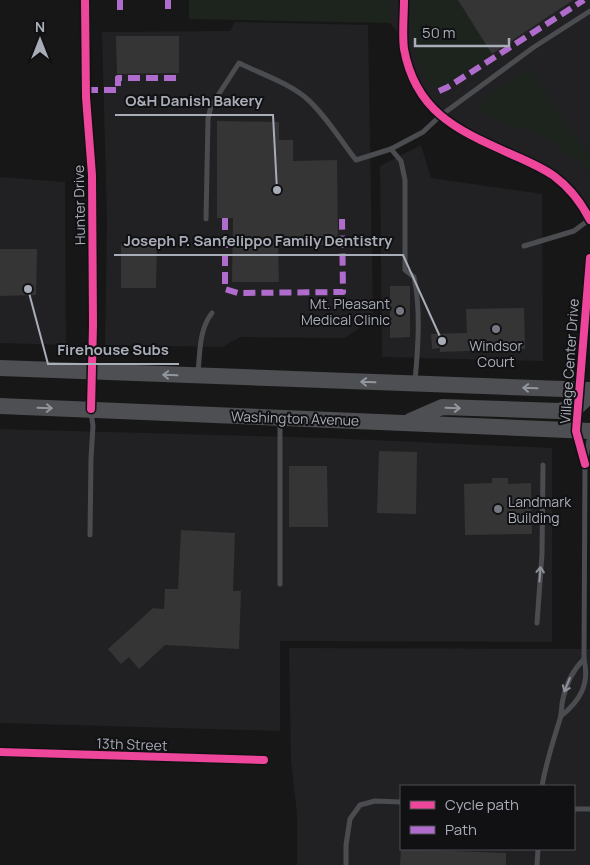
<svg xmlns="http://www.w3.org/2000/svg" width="590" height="865" viewBox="0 0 590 865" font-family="Manrope,sans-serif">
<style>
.built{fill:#212123;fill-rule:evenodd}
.green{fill:#1d241e}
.building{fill:#353536}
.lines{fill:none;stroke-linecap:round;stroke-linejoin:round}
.service{stroke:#4b4c50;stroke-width:5}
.minor{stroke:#4b4c50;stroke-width:10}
.primary{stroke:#4d4f52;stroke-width:16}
.quiet{stroke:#b06ccc;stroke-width:6;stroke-dasharray:12 6;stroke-linecap:butt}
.cycleway-casing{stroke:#111113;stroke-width:11}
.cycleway{stroke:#ed469a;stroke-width:8}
.oneway{stroke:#91969e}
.oneway2{stroke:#8c9099}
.poi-dot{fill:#757880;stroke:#111113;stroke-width:2}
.labels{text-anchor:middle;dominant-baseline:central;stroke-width:4;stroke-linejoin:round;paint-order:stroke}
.street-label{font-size:14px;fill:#a8adb8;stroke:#111113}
.poi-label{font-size:14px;fill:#a8adb8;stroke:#111113;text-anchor:end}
.leader{fill:none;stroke:#a8adb8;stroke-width:2}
.callout-dot{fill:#a8adb8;stroke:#111113;stroke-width:2}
.callout-label{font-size:15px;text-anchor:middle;font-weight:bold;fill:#a8adb8;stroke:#111113;stroke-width:4;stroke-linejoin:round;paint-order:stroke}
</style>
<rect width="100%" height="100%" fill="#171717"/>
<g class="built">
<path d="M390,0H590V220L568,188L467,134L420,92L403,39L390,23Z"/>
<path d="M235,22L368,25L373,313L357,330L345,338L241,337L222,347L105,345L107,221L102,32L230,31Z"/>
<path d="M421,145L431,178L542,194L543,361L382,357L380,166Z"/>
<path d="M0,177L65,182L66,345L0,343Z"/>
<path d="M0,429L327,438L552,448V642L280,641V731L0,723Z"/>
<path d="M289,648L590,649V865H297V814L291,761ZM401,786H574V849H401Z"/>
</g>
<g class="green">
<path d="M189,0H390V23L189,19Z"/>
<path d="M412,0H458L492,54L447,84L436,89C410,69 413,30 412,0Z"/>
<path d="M530,67L590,158V171C560,140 519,128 480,112L481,105L488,96Z"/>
</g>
<g class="building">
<path d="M458,0H573L492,54Z"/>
<path d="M116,36H179V73L117,74Z"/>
<path d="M217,121L279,122V140H293V161L337,160L338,245H278L279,282H232L233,218H217Z"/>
<path d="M121,243L157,244L156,288H121Z"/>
<path d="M0,249H37L36,295L0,296Z"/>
<path d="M390,286H410V337L390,338Z"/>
<path d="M524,308L525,349L440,352V348L432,349L431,334L467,333L466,309Z"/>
<path d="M379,451L417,452L416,514L377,513Z"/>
<path d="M289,466H327L328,527H289Z"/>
<path d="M492,478H508V484L531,483L532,534L465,535L464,484L492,483Z"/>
<path d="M181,530L235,533L233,591H241L239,649L165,645L139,669L129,657L121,664L108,649L153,608L164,609L165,589H178Z"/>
<path d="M401,849L506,853V865H400Z"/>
</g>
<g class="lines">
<g class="service">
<path d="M391,149L401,161L405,180V270L414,277C421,310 418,348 415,381"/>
<path d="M206,219L208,119L211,106L239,63C261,74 286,82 305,97C324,113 341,141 356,160L391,149L423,132L440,116L534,47L590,11"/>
<path d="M524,246L574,231L590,219"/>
<path d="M198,373C200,353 199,329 212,313"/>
<path d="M90,535L91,458L93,426L91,412"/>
<path d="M280,584V421"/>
<path d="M537,623L542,554L543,465"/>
<path d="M561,716C580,701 590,684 584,659L585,464L590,434"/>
<path d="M542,786C546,763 553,741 560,719C562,713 561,706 563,699C566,684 573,670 584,659"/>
<path d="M574,809H590"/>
<path d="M346,865V845L350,819L360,805L375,801L401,802"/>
<path d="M537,865L538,849"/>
</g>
<g class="minor">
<path d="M85,0L86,97L92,175L93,325L91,409"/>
<path d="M404,0C404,16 402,34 404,49C416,114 460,131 513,155C527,161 541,167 554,176C570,188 581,202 590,220"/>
<path d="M585,464L576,431L590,258"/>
<path d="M0,752L264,760"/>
</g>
<g class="primary">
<path d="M0,368L590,390"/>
<path d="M0,406L590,431"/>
<path d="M410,421L442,407L559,411L578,406L590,395"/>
</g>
<g class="quiet">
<path d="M120,0V10"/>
<path d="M168,0V9"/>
<path d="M86,90H118V78H178"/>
<path d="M439,91L448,87L584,0"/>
<path d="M225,218V289L238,293L343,292L342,219"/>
</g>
<g class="cycleway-casing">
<g id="cycleway">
<path d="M85,0L86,97L92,175L93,325L91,409"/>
<path d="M404,0C404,16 402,34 404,49C416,114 460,131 513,155C527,161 541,167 554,176C570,188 581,202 590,220"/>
<path d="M585,464L576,431L590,258"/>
<path d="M0,752L264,760"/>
</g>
</g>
<use href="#cycleway" class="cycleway"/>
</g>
<defs><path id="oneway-shaft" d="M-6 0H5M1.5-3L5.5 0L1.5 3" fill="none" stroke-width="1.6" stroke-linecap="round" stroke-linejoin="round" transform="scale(1.25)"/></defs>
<g class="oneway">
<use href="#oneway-shaft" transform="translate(170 375) rotate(-178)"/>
<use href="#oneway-shaft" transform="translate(368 382) rotate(-178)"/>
<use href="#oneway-shaft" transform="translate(530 388) rotate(-178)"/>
<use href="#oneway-shaft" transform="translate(45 408) rotate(2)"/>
<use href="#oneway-shaft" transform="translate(453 408) rotate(2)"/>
</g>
<g class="oneway2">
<use href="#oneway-shaft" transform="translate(540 574) rotate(-86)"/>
<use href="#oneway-shaft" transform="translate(567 685) rotate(112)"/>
</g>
<g class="poi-dot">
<circle cx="400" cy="311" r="5"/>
<circle cx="496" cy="329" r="5"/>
<circle cx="498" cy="509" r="5"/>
</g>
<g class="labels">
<g class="street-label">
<text transform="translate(79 205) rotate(-91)">Hunter Drive</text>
<text transform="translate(569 361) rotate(-86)">Village Center Drive</text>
<text transform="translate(295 418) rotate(2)">Washington Avenue</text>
<text transform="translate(132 744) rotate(2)">13th Street</text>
</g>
<g class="poi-label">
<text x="390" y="303">Mt. Pleasant<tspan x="390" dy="16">Medical Clinic</tspan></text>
<text x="496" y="345" text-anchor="middle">Windsor<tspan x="496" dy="16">Court</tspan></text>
<text x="508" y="501" text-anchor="start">Landmark<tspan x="508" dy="16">Building</tspan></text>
</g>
</g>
<path class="leader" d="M277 190L273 115H115M442 341L403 255H114M28 289L48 364H179"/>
<g class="callout-dot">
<circle cx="277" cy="190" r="5"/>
<circle cx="442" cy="341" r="5"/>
<circle cx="28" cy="289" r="5"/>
</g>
<g class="callout-label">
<text x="194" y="106">O&amp;H Danish Bakery</text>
<text x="258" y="246">Joseph P. Sanfelippo Family Dentistry</text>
<text x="113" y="355">Firehouse Subs</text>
</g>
<rect x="400" y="785" width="175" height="65" fill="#111113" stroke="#4d4f55"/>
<rect x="410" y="801" width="25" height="8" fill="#ed469a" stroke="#4d4f55"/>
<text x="445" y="810" font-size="15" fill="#a8adb8">Cycle path</text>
<rect x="410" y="826" width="25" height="8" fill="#b06ccc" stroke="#4d4f55"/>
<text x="445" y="835" font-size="15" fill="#a8adb8">Path</text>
<g transform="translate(40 40)" stroke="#111113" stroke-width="4" paint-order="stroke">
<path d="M0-4L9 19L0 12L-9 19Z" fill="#a8adb8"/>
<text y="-8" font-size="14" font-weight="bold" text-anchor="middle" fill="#a8adb8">N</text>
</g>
<path d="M415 38v8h94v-8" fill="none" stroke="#a8adb8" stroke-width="2.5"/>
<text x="422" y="38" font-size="15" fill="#a8adb8" stroke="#111113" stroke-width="4" paint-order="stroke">50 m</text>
</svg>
